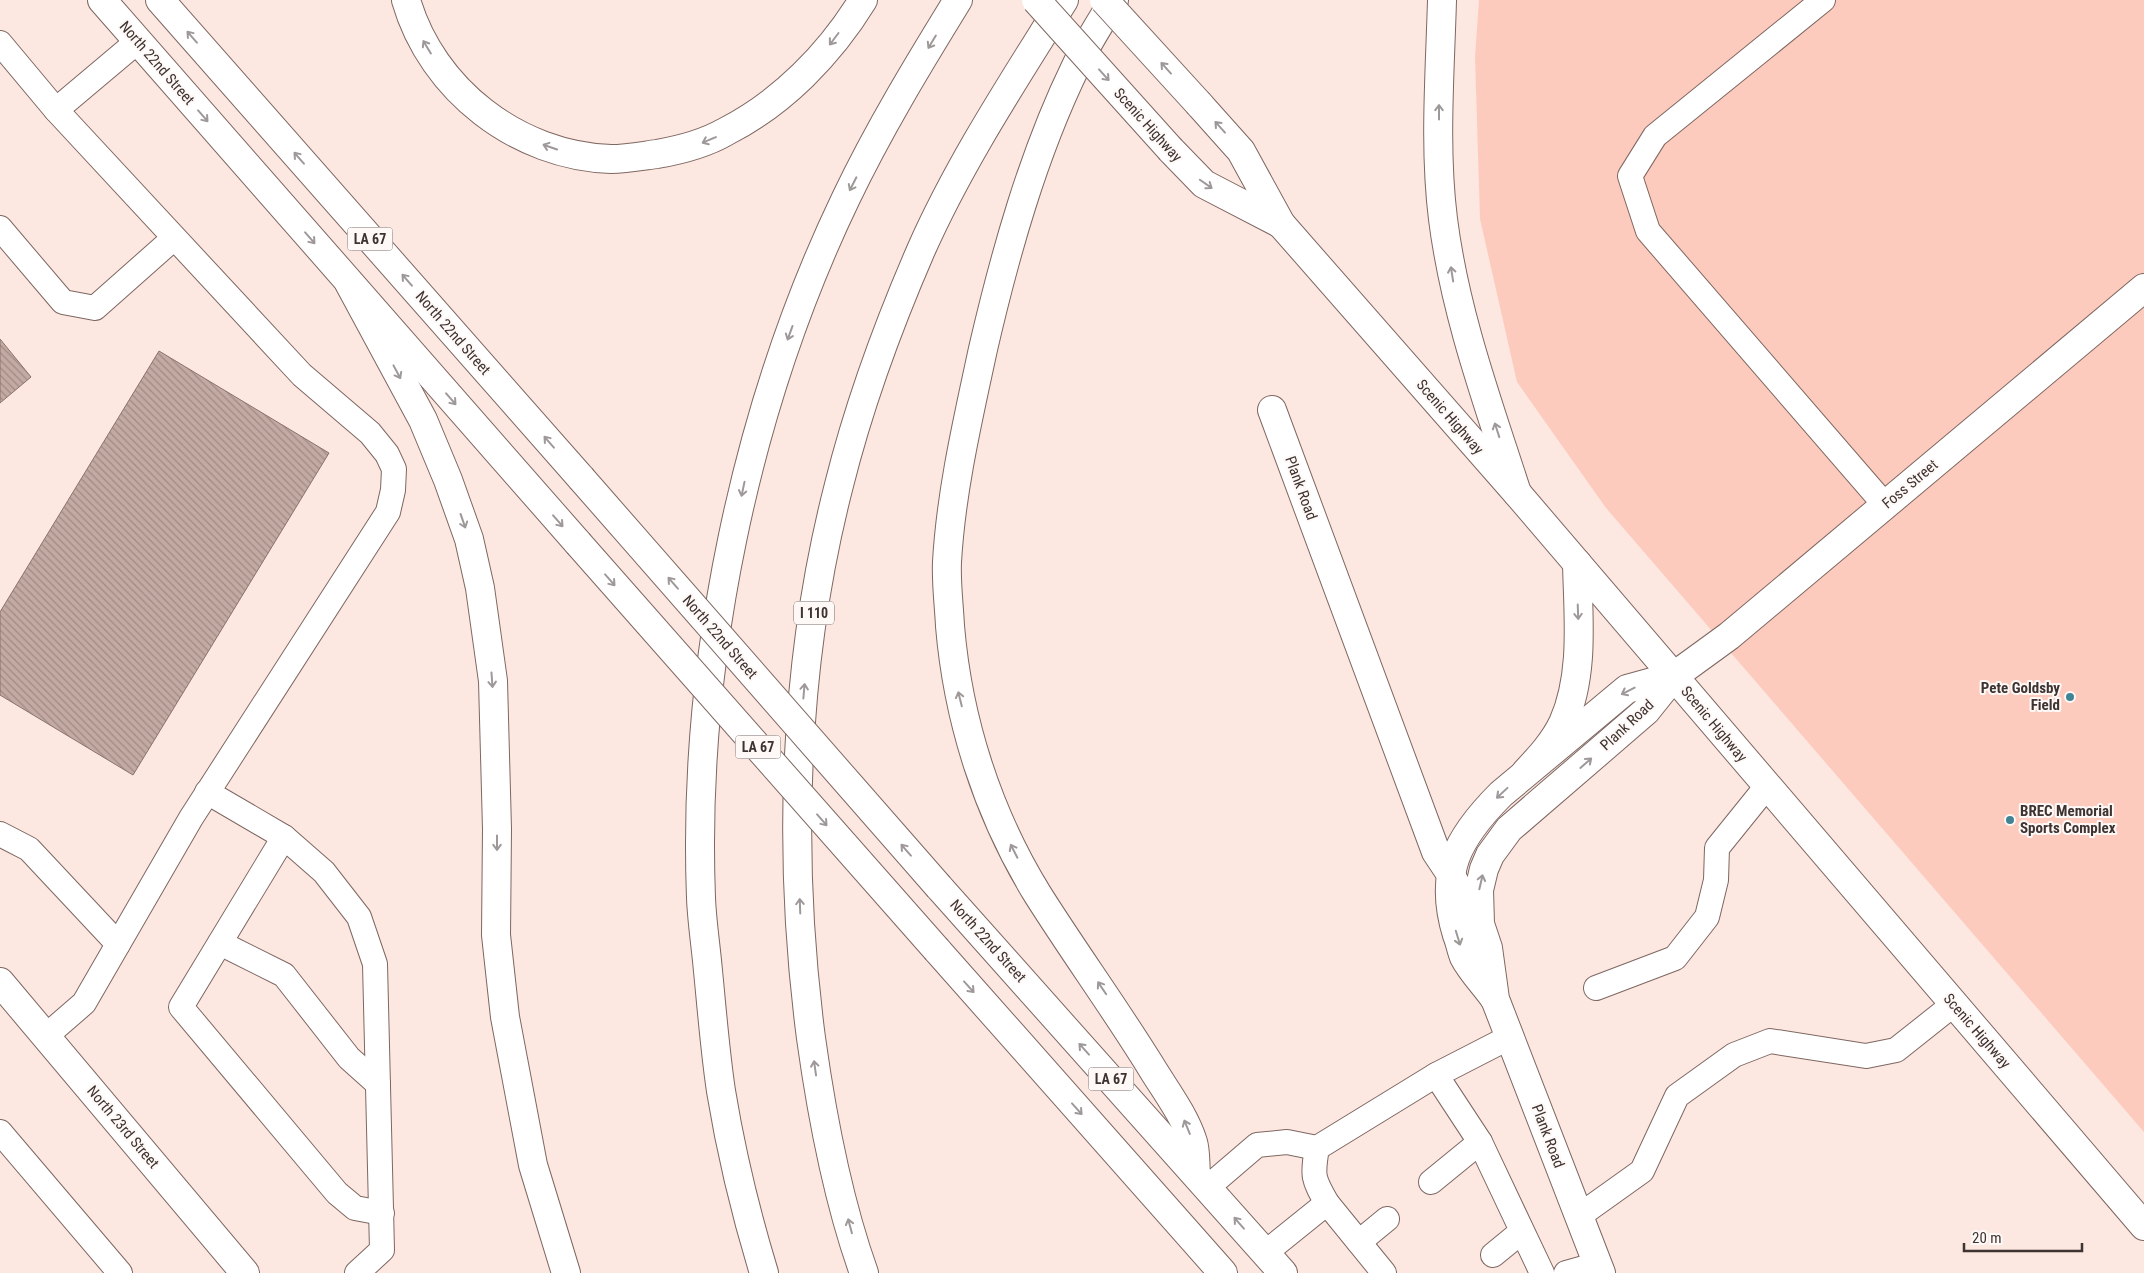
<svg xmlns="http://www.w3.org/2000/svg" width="2144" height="1273" viewBox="0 0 2144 1273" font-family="'Roboto Condensed',sans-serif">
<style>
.green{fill:#fdcbbd}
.building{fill:url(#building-back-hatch);stroke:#89726b}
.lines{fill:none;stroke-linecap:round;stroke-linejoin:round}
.service-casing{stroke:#7e6761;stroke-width:26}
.minor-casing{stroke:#7e6761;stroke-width:30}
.tertiary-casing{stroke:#7e6761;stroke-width:30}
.primary-casing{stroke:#7e6761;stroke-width:30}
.motorway-casing{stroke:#7e6761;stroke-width:30}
.service{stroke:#fff;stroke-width:24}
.minor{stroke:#fff;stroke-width:28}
.tertiary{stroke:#fff;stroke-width:28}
.primary{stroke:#fff;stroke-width:28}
.motorway{stroke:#fff;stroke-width:28}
.tertiary-bridge-casing{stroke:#7e6761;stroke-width:30;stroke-linecap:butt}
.primary-bridge-casing{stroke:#7e6761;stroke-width:30;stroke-linecap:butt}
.tertiary-bridge{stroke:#fff;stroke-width:28}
.primary-bridge{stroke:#fff;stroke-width:28}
.oneway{stroke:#9e9998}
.poi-dot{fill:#408394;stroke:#fef8f7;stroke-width:2}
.labels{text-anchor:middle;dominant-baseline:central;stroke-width:4;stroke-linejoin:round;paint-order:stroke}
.shield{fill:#fef8f7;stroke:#776e6c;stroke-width:1}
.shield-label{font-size:14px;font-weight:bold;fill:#3d3330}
.street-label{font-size:15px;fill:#3d3330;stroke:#fef8f7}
.poi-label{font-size:15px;font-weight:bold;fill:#3d3330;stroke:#fef8f7;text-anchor:end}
</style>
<defs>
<pattern id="building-back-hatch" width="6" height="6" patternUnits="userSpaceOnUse" patternTransform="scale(1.25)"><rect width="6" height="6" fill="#c3aaa2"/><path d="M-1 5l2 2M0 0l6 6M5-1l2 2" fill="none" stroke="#a08b84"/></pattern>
</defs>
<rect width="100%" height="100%" fill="#fde7e1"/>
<path class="green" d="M1479,0H2144V1132L1606,508L1517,382L1480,219L1475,57Z"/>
<g class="building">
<path d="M0,339L31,377L0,403Z"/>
<path d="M159,351L329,453L133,775L0,695V612Z"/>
</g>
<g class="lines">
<g class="service-casing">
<g id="service">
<path d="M1823,0L1655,136L1630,176L1648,231L1885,505"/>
<path d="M0,43L56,110"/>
<path d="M0,228L63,302L95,308L174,238"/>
<path d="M207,792L284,837L324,872L359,917L375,964L382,1250L357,1273"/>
<path d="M0,834L29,849L118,944"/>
<path d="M284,837L181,1007L337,1193L355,1208L382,1213"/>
<path d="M220,943L284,975L349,1058L378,1084"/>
<path d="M1596,988L1675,958L1707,917L1716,880L1717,848L1767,786"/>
<path d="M46,1036L84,1003L191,818L388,512L393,490L394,469L387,454L370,433L302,375L56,110L138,41"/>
<path d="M1436,1075L1480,1142L1542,1273"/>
<path d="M0,1132L120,1273"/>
<path d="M1431,1182L1480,1142"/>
<path d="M1208,1187L1257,1145L1287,1142L1317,1148"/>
<path d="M1327,1203C1313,1179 1312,1176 1317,1148L1436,1075L1510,1037"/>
<path d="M1579,1216L1642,1171L1677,1096L1734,1055L1770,1041L1866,1056L1896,1050L1954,1004"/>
<path d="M1359,1242L1387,1219"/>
<path d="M1265,1253L1327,1203L1384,1273"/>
<path d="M1493,1255L1521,1232"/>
<path d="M1566,1273L1598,1264"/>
</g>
</g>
<g class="minor-casing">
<g id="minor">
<path d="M1272,410L1436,852L1450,873L1476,924"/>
<path d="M0,982L245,1273"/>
<path d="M1494,998C1485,985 1471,971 1464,957C1461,950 1460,942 1457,935C1438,873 1457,838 1501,794L1627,689L1674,676"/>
<path d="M1601,1273L1495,999L1488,948L1480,924L1479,890L1484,869L1490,855L1509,829L1646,711L1674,676"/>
</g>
</g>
<g class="tertiary-casing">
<g id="tertiary">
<path d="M1199,104L1241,151L1281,224L1517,493L2144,1226"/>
<path d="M1171,150L1204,184L1281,224"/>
<path d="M1674,676L1729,636L2144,288"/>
</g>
</g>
<g class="primary-casing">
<g id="primary">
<path d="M102,0L578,543"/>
<path d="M160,0L581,478"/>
<path d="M1526,772C1540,757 1554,742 1563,723C1585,674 1578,615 1577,563"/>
<path d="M939,887L1283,1273"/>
<path d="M937,950L1223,1273"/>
</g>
</g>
<g class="motorway-casing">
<g id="motorway">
<path d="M406,0C432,90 518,156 611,159C626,159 642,156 657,154C680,150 704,144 725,132C782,103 830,54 863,0"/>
<path d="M1114,0C1101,22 1087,43 1076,66C1033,154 1005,254 983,349C968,419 951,491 947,562C946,583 949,605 950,626C958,721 988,814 1038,895C1074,952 1114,1007 1150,1065C1165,1090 1184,1114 1193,1142C1196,1152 1195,1163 1196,1174"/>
<path d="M1442,0C1440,73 1434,147 1443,219C1455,314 1488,403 1517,493"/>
<path d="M349,283L423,420L448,480L469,539L480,588L493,681L497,829L496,935L505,1017L533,1165L566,1273"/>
<path d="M764,1273C746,1214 731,1152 721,1091C715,1051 712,1011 708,971C706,947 702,923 701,898C692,665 745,408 846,198C879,129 918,65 958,0"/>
<path d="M864,1273C837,1198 822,1117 811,1038C787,855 793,663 839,485C859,405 888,326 921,250C960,162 1013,82 1064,0"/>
</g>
</g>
<use href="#service" class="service"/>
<use href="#minor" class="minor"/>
<use href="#tertiary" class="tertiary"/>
<use href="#primary" class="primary"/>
<use href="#motorway" class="motorway"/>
<g class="tertiary-bridge-casing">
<g id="tertiary-bridge">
<path d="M1036,0L1171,150"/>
<path d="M1104,0L1199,104"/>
</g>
</g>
<g class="primary-bridge-casing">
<g id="primary-bridge">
<path d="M581,478L939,887"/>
<path d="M578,543L937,950"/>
</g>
</g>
<use href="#tertiary-bridge" class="tertiary-bridge"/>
<use href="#primary-bridge" class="primary-bridge"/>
</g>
<defs><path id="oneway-shaft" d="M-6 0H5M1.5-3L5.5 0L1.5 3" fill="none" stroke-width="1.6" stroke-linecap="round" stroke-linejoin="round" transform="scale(1.25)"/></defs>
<g class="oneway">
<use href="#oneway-shaft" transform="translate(192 37) rotate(-131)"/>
<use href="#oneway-shaft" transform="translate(834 39) rotate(127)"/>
<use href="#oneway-shaft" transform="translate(932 42) rotate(121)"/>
<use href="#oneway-shaft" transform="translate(427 47) rotate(-121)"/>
<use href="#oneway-shaft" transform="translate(1166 68) rotate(-132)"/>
<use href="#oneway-shaft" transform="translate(1104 75) rotate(48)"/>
<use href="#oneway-shaft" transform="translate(1439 112) rotate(-90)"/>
<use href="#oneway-shaft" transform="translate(203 116) rotate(49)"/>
<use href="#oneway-shaft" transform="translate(1220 127) rotate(-132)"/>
<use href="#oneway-shaft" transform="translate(709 140) rotate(157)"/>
<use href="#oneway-shaft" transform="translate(550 147) rotate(-161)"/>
<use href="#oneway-shaft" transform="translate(299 158) rotate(-131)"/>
<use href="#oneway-shaft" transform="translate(853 184) rotate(117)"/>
<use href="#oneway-shaft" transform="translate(1206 184) rotate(35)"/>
<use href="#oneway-shaft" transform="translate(310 238) rotate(49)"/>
<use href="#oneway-shaft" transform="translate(1452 274) rotate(-99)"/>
<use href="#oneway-shaft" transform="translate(407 280) rotate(-131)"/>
<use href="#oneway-shaft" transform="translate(790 333) rotate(110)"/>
<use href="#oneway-shaft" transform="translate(397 372) rotate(62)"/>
<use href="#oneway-shaft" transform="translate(451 399) rotate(49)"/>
<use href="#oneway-shaft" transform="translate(1497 430) rotate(-108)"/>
<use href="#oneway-shaft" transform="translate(549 442) rotate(-131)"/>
<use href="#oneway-shaft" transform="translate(743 489) rotate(102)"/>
<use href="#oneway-shaft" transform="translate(463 521) rotate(71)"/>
<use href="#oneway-shaft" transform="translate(558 521) rotate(49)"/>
<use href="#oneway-shaft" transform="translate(610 580) rotate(49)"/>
<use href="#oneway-shaft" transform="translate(673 583) rotate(-131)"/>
<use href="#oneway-shaft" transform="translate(1578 612) rotate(88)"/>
<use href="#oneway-shaft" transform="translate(492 680) rotate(86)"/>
<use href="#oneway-shaft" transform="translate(804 691) rotate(-85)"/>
<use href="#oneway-shaft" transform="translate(1628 691) rotate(153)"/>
<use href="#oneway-shaft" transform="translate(960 699) rotate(-104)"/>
<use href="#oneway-shaft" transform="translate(1586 763) rotate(-41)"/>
<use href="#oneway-shaft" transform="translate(1502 793) rotate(137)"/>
<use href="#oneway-shaft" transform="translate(822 820) rotate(49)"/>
<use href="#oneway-shaft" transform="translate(497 843) rotate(90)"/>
<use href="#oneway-shaft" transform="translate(906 850) rotate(-131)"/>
<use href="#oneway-shaft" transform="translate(1014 851) rotate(-117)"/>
<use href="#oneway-shaft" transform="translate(1481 882) rotate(-77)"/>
<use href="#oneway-shaft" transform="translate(800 906) rotate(-92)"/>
<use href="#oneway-shaft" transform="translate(1458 938) rotate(73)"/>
<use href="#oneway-shaft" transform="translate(969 987) rotate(48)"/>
<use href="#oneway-shaft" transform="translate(1102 988) rotate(-124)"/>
<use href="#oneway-shaft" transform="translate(1084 1049) rotate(-132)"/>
<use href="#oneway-shaft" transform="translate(815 1068) rotate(-98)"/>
<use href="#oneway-shaft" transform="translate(1077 1109) rotate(48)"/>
<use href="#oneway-shaft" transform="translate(1187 1127) rotate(-112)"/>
<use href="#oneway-shaft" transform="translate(1239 1223) rotate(-131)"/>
<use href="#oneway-shaft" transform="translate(850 1226) rotate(-105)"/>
</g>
<g class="poi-dot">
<circle cx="2070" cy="697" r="5"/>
<circle cx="2010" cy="820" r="5"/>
</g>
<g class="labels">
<g class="shield">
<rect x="347.5" y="227.5" width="45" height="23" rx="4"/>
<rect x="794" y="601.5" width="40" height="23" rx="4"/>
<rect x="735.5" y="735.5" width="45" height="23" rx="4"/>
<rect x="1088.5" y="1067.5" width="45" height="23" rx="4"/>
</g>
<g class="shield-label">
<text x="370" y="239">LA 67</text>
<text x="814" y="613">I 110</text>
<text x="758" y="747">LA 67</text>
<text x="1111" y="1079">LA 67</text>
</g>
<g class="street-label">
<text transform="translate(157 63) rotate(49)">North 22nd Street</text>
<text transform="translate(1148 125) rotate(48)">Scenic Highway</text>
<text transform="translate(453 333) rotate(49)">North 22nd Street</text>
<text transform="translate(1450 417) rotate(49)">Scenic Highway</text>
<text transform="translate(1910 484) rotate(-40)">Foss Street</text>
<text transform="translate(1301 488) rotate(70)">Plank Road</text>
<text transform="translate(720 637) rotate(49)">North 22nd Street</text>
<text transform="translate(1714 724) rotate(50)">Scenic Highway</text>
<text transform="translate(1627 725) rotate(-43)">Plank Road</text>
<text transform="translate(988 941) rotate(48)">North 22nd Street</text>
<text transform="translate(1977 1031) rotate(49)">Scenic Highway</text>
<text transform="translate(123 1127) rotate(50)">North 23rd Street</text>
<text transform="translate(1548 1136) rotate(69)">Plank Road</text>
</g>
<g class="poi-label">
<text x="2060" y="688">Pete Goldsby<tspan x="2060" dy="17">Field</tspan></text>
<text x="2020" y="811" text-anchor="start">BREC Memorial<tspan x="2020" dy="17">Sports Complex</tspan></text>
</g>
</g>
<path d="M1964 1243v8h118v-8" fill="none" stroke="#3d3330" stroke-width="2.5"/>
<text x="1972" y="1243" font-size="15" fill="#3d3330" stroke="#fef8f7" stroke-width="4" paint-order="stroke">20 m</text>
</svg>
